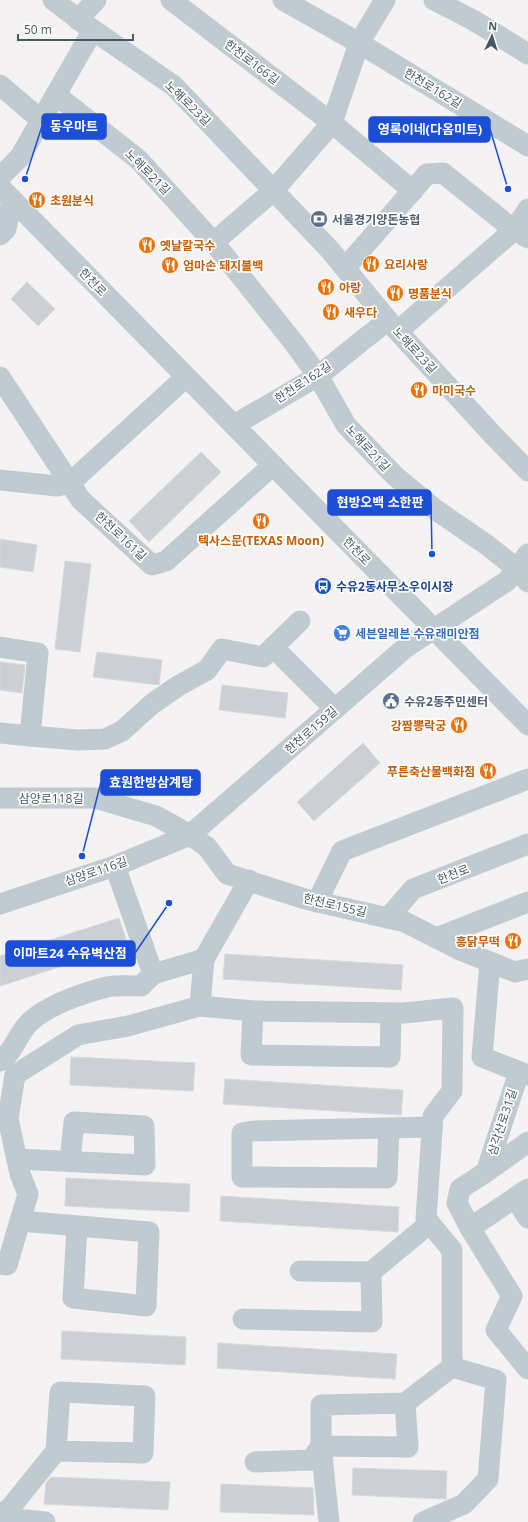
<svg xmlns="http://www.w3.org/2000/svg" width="528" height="1522" viewBox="0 0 528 1522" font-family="'Open Sans','Noto Sans KR',sans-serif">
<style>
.building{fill:#ccd0d4;stroke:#d6d9dd}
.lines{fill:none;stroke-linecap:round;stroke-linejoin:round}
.minor{stroke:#c0cbd1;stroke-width:21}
.labels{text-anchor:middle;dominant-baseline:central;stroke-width:3.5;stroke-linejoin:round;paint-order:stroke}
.street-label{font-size:12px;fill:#4a5860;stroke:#fff}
.food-label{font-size:12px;font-weight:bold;fill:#c56008;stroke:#fff;text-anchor:start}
.service-label{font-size:12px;font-weight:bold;fill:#4e5e75;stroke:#fff;text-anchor:start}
.transit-label{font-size:12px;font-weight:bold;fill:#164399;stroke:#fff;text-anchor:start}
.shop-label{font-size:12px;font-weight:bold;fill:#366cbe;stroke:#fff;text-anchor:start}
.leader{fill:none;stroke:#1d4ed8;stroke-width:1.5}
.callout-dot{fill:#1d4ed8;stroke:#fff;stroke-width:1.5}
.callout{fill:#1d4ed8;stroke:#1d4ed8;stroke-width:1.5}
.callout-label{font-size:13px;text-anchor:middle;font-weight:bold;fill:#fff}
</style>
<rect width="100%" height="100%" fill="#f4f2f2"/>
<g class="building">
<path d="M27,282L55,309L38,326L11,299Z"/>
<path d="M201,452L221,472L149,542L129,521Z"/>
<path d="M0,539L37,545L33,572L0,567Z"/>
<path d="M65,561L91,564L80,652L55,649Z"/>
<path d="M97,652L162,660L159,685L93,677Z"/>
<path d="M0,662L25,665L22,693L0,690Z"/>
<path d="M222,685L288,693L285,718L219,710Z"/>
<path d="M363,743L380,763L314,821L297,802Z"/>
<path d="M119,918L128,945L0,986V956Z"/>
<path d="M225,954L403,965L401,990L223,979Z"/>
<path d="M71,1057L195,1063L193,1091L70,1085Z"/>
<path d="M225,1079L403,1090L401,1115L223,1104Z"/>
<path d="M66,1178L190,1184L189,1212L65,1206Z"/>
<path d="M221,1196L399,1207L398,1232L220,1221Z"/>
<path d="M62,1331L186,1337L185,1365L61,1359Z"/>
<path d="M218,1343L397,1354L395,1379L217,1368Z"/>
<path d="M353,1468L447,1471L446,1499L352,1495Z"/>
<path d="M51,1477L170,1482L168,1510L44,1504L46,1483Z"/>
<path d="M221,1484L313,1488L314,1515L220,1512Z"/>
</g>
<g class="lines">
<g class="minor">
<path d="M53,0L83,23L174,86L330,250L391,324L492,434L528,471"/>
<path d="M171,0L332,123L413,191"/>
<path d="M283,0L359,43L528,146"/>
<path d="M434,0L473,20L528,54"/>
<path d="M78,20L96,0"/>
<path d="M0,85L41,120"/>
<path d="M56,95L139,160L216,245L294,343L318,376L346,425L395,476L436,510L487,545L517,569L528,582"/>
<path d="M0,177L20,157L93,30"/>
<path d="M0,187L528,725"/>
<path d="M0,235L6,229L12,199"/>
<path d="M214,242L273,191L332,123L359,43L385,0"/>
<path d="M345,268L427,174L443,173L514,230L528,238"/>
<path d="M398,331L514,230L528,209"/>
<path d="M0,377L81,500L152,565L166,561L273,465"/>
<path d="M234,425L318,376L388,320"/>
<path d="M0,480L57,486L70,483L186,377"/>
<path d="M0,647L38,653L30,736L0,733"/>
<path d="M273,647L335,709"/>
<path d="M30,736L78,740L105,739L122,731L152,704L178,686L207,670L222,649L263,657L300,621"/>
<path d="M0,798H95L156,816L190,835L207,847L227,874L305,899L405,922L460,950L515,972L528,969"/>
<path d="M317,902L342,851L528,779"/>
<path d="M0,904L115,866L190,835L405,648L507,581L528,554"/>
<path d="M388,918L413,889L528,844"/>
<path d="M436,938L528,902"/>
<path d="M490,962L482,1057L528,1075"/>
<path d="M153,974L204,959L249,880"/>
<path d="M200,1006L204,959"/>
<path d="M253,1011L251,1055L390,1057L391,1013"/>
<path d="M0,1061C13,1053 17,1036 27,1025C44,1006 83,993 107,987C118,985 130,986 141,986L153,974L115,866"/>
<path d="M519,1072L486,1172L460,1189L457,1203L470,1228L512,1296L496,1330L528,1369"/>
<path d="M389,1128L387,1178L242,1177V1133L253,1131L432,1127"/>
<path d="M17,1159L145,1165L144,1126L74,1122L70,1161"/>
<path d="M486,1172L528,1142"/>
<path d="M515,1198L528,1218"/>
<path d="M20,1221L149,1232L146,1306L73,1298L77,1226"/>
<path d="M470,1228L528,1189"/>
<path d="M0,1264L7,1265L28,1194L20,1174L8,1119L15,1075L78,1035L128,1026L200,1006L253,1011L404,1013L453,1008L452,1091L433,1116L426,1219L452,1250V1367"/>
<path d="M300,1271L371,1272L430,1223"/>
<path d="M243,1319L372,1322L371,1272"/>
<path d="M405,1403L408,1447L321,1446V1405L405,1403L452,1367"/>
<path d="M321,1446L329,1522"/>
<path d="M255,1462L311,1460L321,1446"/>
<path d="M0,1512L6,1513L14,1519L45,1522"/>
<path d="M6,1513L56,1451L60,1392L145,1396L143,1453L56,1451"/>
<path d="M423,1522L464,1504L488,1479L496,1380L452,1367"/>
</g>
</g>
<defs>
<g id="restaurant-disc" transform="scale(0.9)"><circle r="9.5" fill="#e8710a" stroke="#fff"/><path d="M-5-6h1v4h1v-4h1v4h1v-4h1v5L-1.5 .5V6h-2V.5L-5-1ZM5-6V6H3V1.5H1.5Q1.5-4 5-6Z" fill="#fff"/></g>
<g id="bank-disc" transform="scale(0.9)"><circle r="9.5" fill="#5c6f8a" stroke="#fff"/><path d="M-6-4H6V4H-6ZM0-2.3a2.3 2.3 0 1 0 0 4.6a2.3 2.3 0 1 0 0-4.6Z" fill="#fff"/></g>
<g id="bus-disc" transform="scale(0.9)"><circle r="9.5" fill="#1a4fb4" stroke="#fff"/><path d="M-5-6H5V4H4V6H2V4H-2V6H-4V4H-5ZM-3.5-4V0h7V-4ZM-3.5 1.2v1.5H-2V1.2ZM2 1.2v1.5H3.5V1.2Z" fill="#fff"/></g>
<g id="supermarket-disc" transform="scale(0.9)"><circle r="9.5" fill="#3f7fe0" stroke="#fff"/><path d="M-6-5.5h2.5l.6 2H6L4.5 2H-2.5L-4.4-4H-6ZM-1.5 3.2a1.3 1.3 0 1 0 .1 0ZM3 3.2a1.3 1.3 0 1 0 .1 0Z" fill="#fff"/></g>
<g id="civic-disc" transform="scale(0.9)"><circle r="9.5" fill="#5c6f8a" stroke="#fff"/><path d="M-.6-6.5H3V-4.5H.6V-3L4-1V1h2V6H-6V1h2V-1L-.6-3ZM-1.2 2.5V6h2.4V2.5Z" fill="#fff"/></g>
</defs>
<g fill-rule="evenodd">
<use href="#restaurant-disc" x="37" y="200"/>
<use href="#bank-disc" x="319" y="219"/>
<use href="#restaurant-disc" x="147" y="245"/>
<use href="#restaurant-disc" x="371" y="264"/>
<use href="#restaurant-disc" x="170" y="265"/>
<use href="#restaurant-disc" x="326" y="287"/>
<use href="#restaurant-disc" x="395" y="293"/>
<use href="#restaurant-disc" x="331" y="312"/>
<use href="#restaurant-disc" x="419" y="390"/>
<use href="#restaurant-disc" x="261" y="521"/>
<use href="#bus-disc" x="323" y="586"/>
<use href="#supermarket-disc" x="342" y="633"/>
<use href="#civic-disc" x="391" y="701"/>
<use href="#restaurant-disc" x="459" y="725"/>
<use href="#restaurant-disc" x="488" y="771"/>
<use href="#restaurant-disc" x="513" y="941"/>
</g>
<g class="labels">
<g class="street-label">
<text transform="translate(252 62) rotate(37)">한천로166길</text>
<text transform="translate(433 88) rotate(31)">한천로162길</text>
<text transform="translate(188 103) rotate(44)">노해로23길</text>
<text transform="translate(148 172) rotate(45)">노해로21길</text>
<text transform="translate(93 282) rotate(46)">한천로</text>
<text transform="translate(415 350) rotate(47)">노해로23길</text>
<text transform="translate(303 382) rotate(-33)">한천로162길</text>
<text transform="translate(368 448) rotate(47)">노해로21길</text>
<text transform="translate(121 536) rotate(43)">한천로161길</text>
<text transform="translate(357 551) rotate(46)">한천로</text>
<text transform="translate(311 730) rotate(-41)">한천로159길</text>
<text x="51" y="798">삼양로118길</text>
<text transform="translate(96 871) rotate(-19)">삼양로116길</text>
<text transform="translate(453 874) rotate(-21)">한천로</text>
<text transform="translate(335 905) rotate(13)">한천로155길</text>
<text transform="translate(502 1122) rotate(-72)">삼각산로31길</text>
</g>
<g class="food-label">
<text x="50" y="200">초원분식</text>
<text x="160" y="245">옛날칼국수</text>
<text x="384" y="264">요리사랑</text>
<text x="183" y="265">엄마손 돼지불백</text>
<text x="339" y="287">아랑</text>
<text x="408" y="293">명품분식</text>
<text x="344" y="312">새우다</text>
<text x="432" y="390">마미국수</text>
<text x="261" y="540" text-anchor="middle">텍사스문(TEXAS Moon)</text>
<text x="446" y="725" text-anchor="end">강짬뽕락궁</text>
<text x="475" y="771" text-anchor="end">푸른축산물백화점</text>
<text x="500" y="941" text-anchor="end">흥닭무떡</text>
</g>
<g class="service-label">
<text x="332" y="219">서울경기양돈농협</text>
<text x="404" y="701">수유2동주민센터</text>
</g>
<g class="transit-label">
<text x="336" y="586">수유2동사무소우이시장</text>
</g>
<g class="shop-label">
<text x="355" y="633">세븐일레븐 수유래미안점</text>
</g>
</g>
<path class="leader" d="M25 179L42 126M508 189L490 129M432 554L431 502M82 856L101 782M169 903L135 953"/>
<g class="callout-dot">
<circle cx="25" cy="179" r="4"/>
<circle cx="508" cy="189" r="4"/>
<circle cx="432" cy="554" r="4"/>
<circle cx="82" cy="856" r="4"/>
<circle cx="169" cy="903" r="4"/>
</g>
<g class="callout">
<rect x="42" y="114" width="64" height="25" rx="4"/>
<rect x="369" y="117" width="121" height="25" rx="4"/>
<rect x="328" y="490" width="103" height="25" rx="4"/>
<rect x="101" y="770" width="99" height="25" rx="4"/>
<rect x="6" y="941" width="129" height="25" rx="4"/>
</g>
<g class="callout-label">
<text x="74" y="131">동우마트</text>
<text x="430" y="134">영록이네(다옴미트)</text>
<text x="380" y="507">현방오백 소한판</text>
<text x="151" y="787">효원한방삼계탕</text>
<text x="70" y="958">이마트24 수유벽산점</text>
</g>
<g transform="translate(492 36) rotate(4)" stroke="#ffffff" stroke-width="3" paint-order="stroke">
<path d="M0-3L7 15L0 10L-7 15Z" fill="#4a5860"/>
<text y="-6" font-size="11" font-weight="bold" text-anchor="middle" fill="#4a5860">N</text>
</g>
<path d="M18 34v6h115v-6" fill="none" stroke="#4a5860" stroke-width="2"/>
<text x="24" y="34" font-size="12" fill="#4a5860" stroke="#ffffff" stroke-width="3" paint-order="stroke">50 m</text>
</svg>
